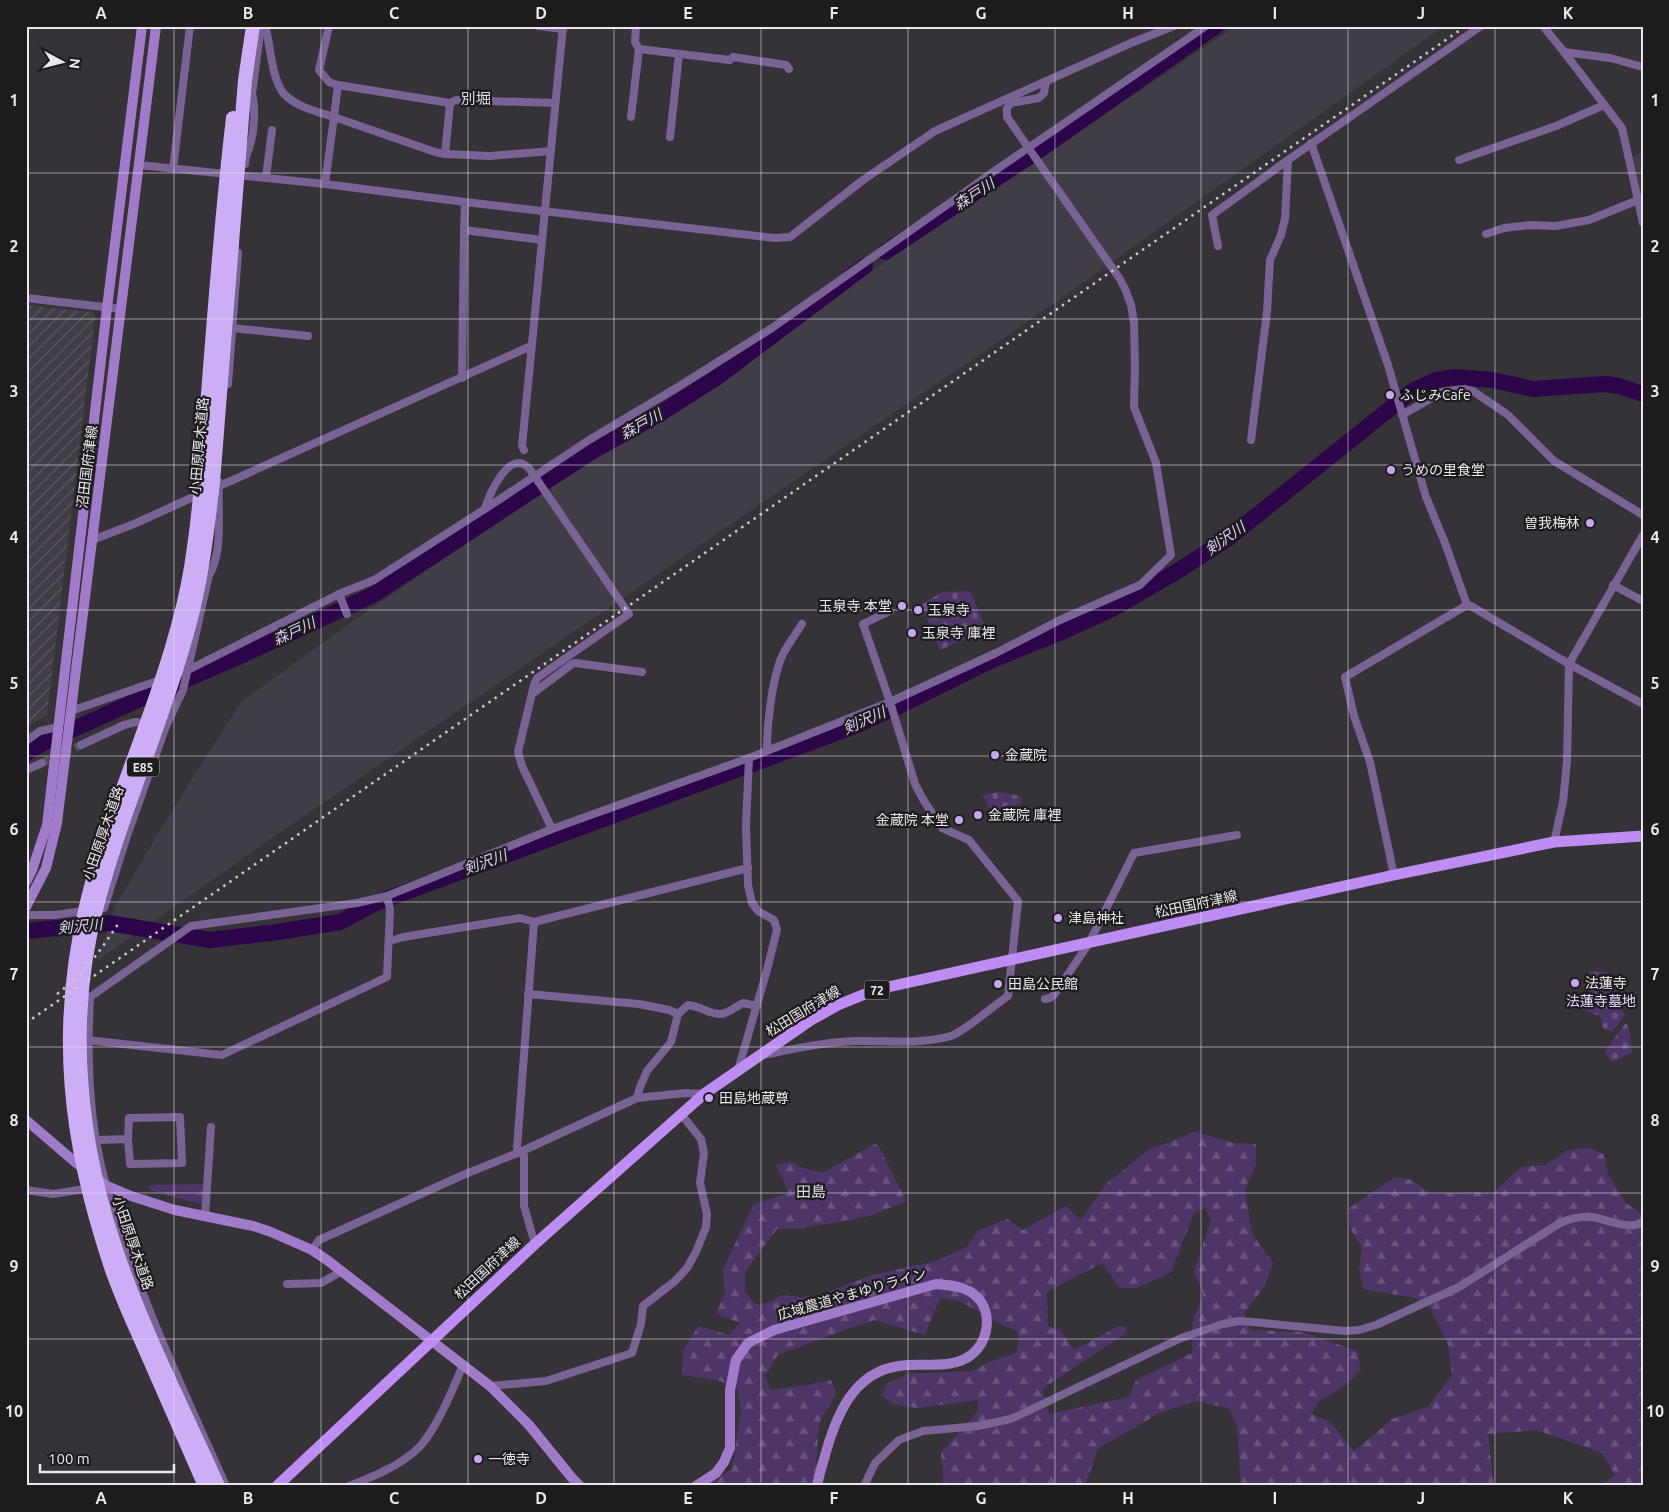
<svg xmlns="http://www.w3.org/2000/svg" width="1669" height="1512" viewBox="0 0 1669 1512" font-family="Ubuntu,'Noto Sans JP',sans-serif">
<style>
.built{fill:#413d47}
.industrial{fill:url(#industrial-furrows)}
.forest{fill:url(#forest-firs);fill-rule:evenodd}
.cemetery{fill:url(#cemetery-stones)}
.park{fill:url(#park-tufts)}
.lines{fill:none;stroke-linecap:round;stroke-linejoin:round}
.river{stroke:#2b0449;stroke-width:16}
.street-tunnel{stroke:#504e53;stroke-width:8;stroke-dasharray:8 4;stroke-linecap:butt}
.street{stroke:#796294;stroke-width:8}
.secondary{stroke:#9f7bc9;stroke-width:10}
.primary{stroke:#bd8df3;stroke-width:11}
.highway{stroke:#cdadf5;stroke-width:14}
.rail{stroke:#cac8cc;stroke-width:2.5;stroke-dasharray:2.5 5;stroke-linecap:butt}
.grid{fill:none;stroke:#eae8ec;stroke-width:1;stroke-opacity:0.55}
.poi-dot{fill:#c7a6ef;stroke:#1c1b1d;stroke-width:2}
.labels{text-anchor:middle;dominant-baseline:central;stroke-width:4.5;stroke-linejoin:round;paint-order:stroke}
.shield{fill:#1c1b1d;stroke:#acaaae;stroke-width:1}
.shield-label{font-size:12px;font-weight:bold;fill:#eae8ec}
.poi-label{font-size:14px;fill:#eae8ec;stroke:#1c1b1d;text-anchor:start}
.street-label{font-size:14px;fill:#eae8ec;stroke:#1c1b1d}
.park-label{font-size:14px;fill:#e7d6ff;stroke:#1c1b1d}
.neighbourhood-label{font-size:15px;fill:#dfdce2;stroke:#1c1b1d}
.water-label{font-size:15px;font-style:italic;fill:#dccbf4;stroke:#1c1b1d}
.neatline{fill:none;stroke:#eae8ec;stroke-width:2}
.grid-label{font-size:16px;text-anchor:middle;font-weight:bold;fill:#eae8ec}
</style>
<defs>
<pattern id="industrial-furrows" width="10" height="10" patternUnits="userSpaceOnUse" patternTransform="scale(1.25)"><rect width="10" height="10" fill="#413d47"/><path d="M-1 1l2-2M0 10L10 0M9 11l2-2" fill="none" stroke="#5d5962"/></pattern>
<pattern id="forest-firs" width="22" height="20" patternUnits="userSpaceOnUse" patternTransform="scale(1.25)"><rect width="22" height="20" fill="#4d3667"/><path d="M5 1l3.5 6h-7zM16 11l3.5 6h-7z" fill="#67537d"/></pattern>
<pattern id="cemetery-stones" width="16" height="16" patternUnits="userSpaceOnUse" patternTransform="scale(1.25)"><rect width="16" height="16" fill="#4d3667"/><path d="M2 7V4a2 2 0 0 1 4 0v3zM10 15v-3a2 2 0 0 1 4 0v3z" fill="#67537d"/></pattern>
<pattern id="park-tufts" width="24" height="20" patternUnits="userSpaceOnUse" patternTransform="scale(1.25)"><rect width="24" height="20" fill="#4d3667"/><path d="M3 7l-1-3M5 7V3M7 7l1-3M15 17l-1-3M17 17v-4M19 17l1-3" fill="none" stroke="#67537d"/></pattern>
</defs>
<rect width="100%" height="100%" fill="#353338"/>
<g class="built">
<path d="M1236,26H1444L1050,306L275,836L97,961L116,905L163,825L241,702L367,611Z"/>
<path d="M1643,150V204L1633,158Z"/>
</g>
<path class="industrial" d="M26,305L92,312L95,317L47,715L26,727Z"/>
<path class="forest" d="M1195,1132L1233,1143L1256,1144V1164L1245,1190L1252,1234L1273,1263L1265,1286L1244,1313L1250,1330L1302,1332L1357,1351L1361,1370L1344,1386L1318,1402L1312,1414L1331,1423L1354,1451L1375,1434L1392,1419L1428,1407L1452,1375L1448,1345L1430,1308L1415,1298L1363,1289L1359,1268L1362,1248L1350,1228L1348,1209L1395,1177L1412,1180L1431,1194L1475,1192L1492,1194L1521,1167L1545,1165L1568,1150L1591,1148L1604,1155L1608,1175L1626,1203L1643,1215V1486H1601L1615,1475L1602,1453L1537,1430L1488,1434L1494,1486H1241L1237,1425L1228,1408L1195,1401L1160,1413L1098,1448L1085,1486H944L941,1453L978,1411V1400L917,1408L893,1404L882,1396L887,1384L908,1374L973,1371L989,1362L1016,1353L1019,1341L1017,1331L1000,1324L960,1301L940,1298L925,1335L875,1320L847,1329L778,1355L765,1376L770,1390L808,1385L831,1380L836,1394L819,1423L815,1486H705L732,1469L741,1410L737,1388L717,1380L682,1375L683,1351L698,1326L729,1335L740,1323L716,1314L725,1293L723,1269L754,1204L789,1193L776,1165L791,1162L800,1167L822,1173L877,1143L906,1201L870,1216L804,1228L777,1229L745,1272V1292L755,1304L769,1303L781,1295L800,1297L817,1296L873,1275L936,1261L967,1247L977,1231L1007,1219L1023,1230L1066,1206L1081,1220L1107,1183L1148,1150ZM1205,1208L1211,1220L1194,1271L1203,1294L1193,1320L1192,1353L1136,1380L1129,1397L1049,1414L1042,1389L1126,1333L1127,1327L1119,1326L1074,1350L1060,1330L1048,1326L1047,1292L1102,1263L1120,1288H1137L1171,1272L1194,1213Z"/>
<g class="cemetery">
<path d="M970,591L984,624L980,633L940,650L921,605L942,592Z"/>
<path d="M998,792L1021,796L1022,803L992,815L983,795Z"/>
<path d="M1590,971L1607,972L1613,993L1625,1015L1612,1032L1603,1028L1600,1016L1575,1007L1577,997L1589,993Z"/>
<path d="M1625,1024H1627L1631,1038L1632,1053L1611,1062L1605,1051Z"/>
</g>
<path class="park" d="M204,1184L203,1204L161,1194L149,1189V1185Z"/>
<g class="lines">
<g class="river">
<path d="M885,252L1041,149L1216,26"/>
<path d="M26,753L43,743L138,700L227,662L373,595L591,452L661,413L716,378L865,266"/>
<path d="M26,931L109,923L210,940L278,932L340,922L376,903L855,726L905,703L992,660L1064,631L1112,609L1176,572L1226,540L1412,391L1436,380L1454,377L1493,380L1533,389L1605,384L1619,386L1643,394"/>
</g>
<path class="street-tunnel" d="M42,763L81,745"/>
<g class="street">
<path d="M265,26C271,46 271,78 284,94C296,107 319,112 334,117L338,85"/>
<path d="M329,26L319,70L329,82L338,85L450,103L456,100L555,103"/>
<path d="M538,26L563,29"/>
<path d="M636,26L635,42L639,49L730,60L733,57L786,65L789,69"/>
<path d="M1543,26L1564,52L1622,128L1643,223"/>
<path d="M1564,52L1610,58L1643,67"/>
<path d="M450,103L445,154L435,152L334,117L325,184L465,202L464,230L542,240"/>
<path d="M631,117L639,49"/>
<path d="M670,137L679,54"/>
<path d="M1311,143L1388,365L1426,497L1445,543L1467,605"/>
<path d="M445,154L490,156L551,151"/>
<path d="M1459,160L1556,126L1604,105"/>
<path d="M245,164C245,157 248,152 250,145C254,132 256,108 252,94L261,26"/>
<path d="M139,165L325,184"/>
<path d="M173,169L190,26"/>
<path d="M266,177L272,130"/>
<path d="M465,202L775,238L790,237L863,180L935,131L1131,43L1174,26"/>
<path d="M1486,234L1504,228L1530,225L1556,226L1589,220L1638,200"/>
<path d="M1218,246L1212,215L1288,160"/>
<path d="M26,298L121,309"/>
<path d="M232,328L308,336"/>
<path d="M462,378L464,230"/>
<path d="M228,384L238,253"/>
<path d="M1402,415L1442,392L1464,389L1473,391L1508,415L1554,461L1643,515"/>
<path d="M1251,440L1267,312L1270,260L1281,235L1285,219L1288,160L1481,26"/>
<path d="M524,450L522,446L563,26"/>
<path d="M215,488L531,346"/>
<path d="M485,509L589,440L678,387L772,328L961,195L993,172L1206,26"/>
<path d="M92,540L134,524L202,493"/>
<path d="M1613,585L1643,601"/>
<path d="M339,594L347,614"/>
<path d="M174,675L188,670L339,594L374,580L485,509C488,497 503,463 519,463C523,463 526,466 529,468L629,614L537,678L534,685L518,752L522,766L552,829"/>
<path d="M532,694L572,664L576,663L642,672"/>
<path d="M71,711L163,679"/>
<path d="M26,741L40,731L58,727"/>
<path d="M81,745L124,725L136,722L149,724"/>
<path d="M767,750C767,725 772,677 783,654C788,644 796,634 802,624"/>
<path d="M26,770L42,763"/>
<path d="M1554,842L1563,802L1567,762L1569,664L1643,535"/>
<path d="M1394,875L1370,762L1354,716L1345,677L1467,605L1471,606L1569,664L1643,704"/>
<path d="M26,915H55L104,908L127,836L166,726L183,690L209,575C224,552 217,509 219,482"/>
<path d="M534,922L517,1148L524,1156V1206L535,1244"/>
<path d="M390,941L403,937L520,918L534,922L748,868"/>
<path d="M528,994L639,1004L669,1010L678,1014L688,1005C700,1006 712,1015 721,1014C727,1014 737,1006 743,1003L757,1006"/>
<path d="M1045,999L1050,998L1054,995L1089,943L1134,853L1237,835"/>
<path d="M87,1040L222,1055L387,977L390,909L387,896"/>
<path d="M763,1055C794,1049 824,1042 855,1041C887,1040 919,1045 951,1036C965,1031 993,1006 1008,996L1018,901L969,840L942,828L924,801L915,784L890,702L863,624L890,611"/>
<path d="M738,1070L767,970L777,930L774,920L758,911L752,903L748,885L746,826L749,758"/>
<path d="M637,1098L640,1087L647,1071L671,1042L678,1014"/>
<path d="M96,1140L128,1139L129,1118L180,1117L182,1163L130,1164L128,1139"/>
<path d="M26,1190L53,1194L91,1188"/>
<path d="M205,1216L211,1127"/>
<path d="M312,1250L319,1240L463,1175L520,1152L637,1098L685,1093L704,1094"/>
<path d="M287,1284L321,1283L342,1271"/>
<path d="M490,1386L546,1381L632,1353L641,1324L643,1306L675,1281L687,1268L696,1252L706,1227L707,1214L700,1183L704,1153L701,1139L681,1114"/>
<path d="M226,1486C189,1403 151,1322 122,1236C114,1210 104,1184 99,1156C88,1104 87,1051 90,997L191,926L357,903L387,896L552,829L749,758L890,702L996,653L1060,620L1140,585L1171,555L1156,463L1134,407L1135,368L1134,323L1131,305L1126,291L1120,279L1007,117V108L1011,103L1039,98L1044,93L1046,81"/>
<path d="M349,1486C372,1477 395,1468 414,1452C434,1436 453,1389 463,1365"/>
<path d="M864,1486L875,1463L899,1440L923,1431L978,1426L1011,1419L1181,1338L1223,1324L1239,1321L1253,1322L1345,1331L1359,1330L1376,1325L1459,1287L1560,1223C1571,1218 1580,1216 1592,1217C1607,1219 1628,1231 1643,1222"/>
</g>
<g class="secondary">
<path d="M26,882L32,870L47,825L107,308L142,26"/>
<path d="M26,907L46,868L57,823L156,26"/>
<path d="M26,1120L75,1162L105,1185L131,1196L175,1210L253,1226L271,1232L312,1250L327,1260L490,1386L529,1425L572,1478L580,1486"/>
<path d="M696,1486L716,1473L724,1462L730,1448V1390L736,1360L748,1343L774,1330L936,1284C947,1285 959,1285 969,1291C993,1304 992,1339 971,1355C955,1368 928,1364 908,1365C857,1367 838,1410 826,1452C823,1463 819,1474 817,1486"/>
</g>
<path class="primary" d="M277,1486L535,1244L704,1094L811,1020L838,1005L865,994L888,987L1394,875L1554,842L1643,836"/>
<g class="highway">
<path d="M205,1486C186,1442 167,1399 148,1356C135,1326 120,1295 110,1264C69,1141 56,1029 87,902C114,794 166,693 188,584C200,521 203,457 208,394C215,302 222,210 233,118"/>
<path d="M218,1486C185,1412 148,1340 121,1264C79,1148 65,1021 98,902C122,812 161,727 186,637C201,586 207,534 213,482L245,80L253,26"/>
</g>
<g class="rail">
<path d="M57,994C85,973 101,950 120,921"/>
<path d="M26,1023L1466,26"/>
</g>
</g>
<path class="grid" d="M174,26V1486M321,26V1486M468,26V1486M614,26V1486M761,26V1486M908,26V1486M1055,26V1486M1201,26V1486M1348,26V1486M1495,26V1486M26,173H1643M26,319H1643M26,465H1643M26,610H1643M26,756H1643M26,902H1643M26,1047H1643M26,1193H1643M26,1339H1643"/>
<g class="poi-dot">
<circle cx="1390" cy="395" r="5"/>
<circle cx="1391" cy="470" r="5"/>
<circle cx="1590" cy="523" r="5"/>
<circle cx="902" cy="606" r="5"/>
<circle cx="918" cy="610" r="5"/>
<circle cx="912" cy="633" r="5"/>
<circle cx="995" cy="755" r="5"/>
<circle cx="978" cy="815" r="5"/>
<circle cx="959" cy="820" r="5"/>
<circle cx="1058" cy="918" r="5"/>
<circle cx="1575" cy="983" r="5"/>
<circle cx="998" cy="984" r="5"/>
<circle cx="709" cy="1098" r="5"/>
<circle cx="478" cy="1459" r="5"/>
</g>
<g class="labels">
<g class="shield">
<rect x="127" y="757.5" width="32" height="19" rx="4"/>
<rect x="864.5" y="980.5" width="25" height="19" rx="4"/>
</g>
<g class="shield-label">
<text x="143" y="767">E85</text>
<text x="877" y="990">72</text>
</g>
<g class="poi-label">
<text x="1400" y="395">ふじみCafe</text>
<text x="1401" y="470">うめの里食堂</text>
<text x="1580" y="523" text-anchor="end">曽我梅林</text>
<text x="892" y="606" text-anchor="end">玉泉寺 本堂</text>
<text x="928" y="610">玉泉寺</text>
<text x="922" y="633">玉泉寺 庫裡</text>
<text x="1005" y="755">金蔵院</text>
<text x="988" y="815">金蔵院 庫裡</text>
<text x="949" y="820" text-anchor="end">金蔵院 本堂</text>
<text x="1068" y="918">津島神社</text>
<text x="1585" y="983">法蓮寺</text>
<text x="1008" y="984">田島公民館</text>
<text x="719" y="1098">田島地蔵尊</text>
<text x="488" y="1459">一徳寺</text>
</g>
<g class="street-label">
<text transform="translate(199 446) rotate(-85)">小田原厚木道路</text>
<text transform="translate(87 467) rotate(-83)">沼田国府津線</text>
<text transform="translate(103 833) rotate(-71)">小田原厚木道路</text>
<text transform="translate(1196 904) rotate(-12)">松田国府津線</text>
<text transform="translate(803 1011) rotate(-31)">松田国府津線</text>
<text transform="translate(133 1243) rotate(71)">小田原厚木道路</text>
<text transform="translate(487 1268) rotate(-43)">松田国府津線</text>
<text transform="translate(852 1294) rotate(-16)">広域農道やまゆりライン</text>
</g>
<g class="park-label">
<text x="1601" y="1001">法蓮寺墓地</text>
</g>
<g class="neighbourhood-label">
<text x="476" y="98">別堀</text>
<text x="811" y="1191">田島</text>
</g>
<g class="water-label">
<text transform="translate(974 194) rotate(-33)">森戸川</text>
<text transform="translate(641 424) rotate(-29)">森戸川</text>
<text transform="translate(1225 538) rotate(-35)">剣沢川</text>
<text transform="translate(294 631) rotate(-25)">森戸川</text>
<text transform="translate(864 720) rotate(-24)">剣沢川</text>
<text transform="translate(485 862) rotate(-20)">剣沢川</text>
<text transform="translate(80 926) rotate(-5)">剣沢川</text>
</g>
</g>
<rect width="1669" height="1512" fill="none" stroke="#1c1b1d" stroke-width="55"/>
<g transform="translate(62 62) rotate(97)" stroke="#1c1b1d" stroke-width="4" paint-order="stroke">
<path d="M0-4L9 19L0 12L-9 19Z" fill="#eae8ec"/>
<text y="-8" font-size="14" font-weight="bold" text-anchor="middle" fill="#eae8ec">N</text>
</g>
<path d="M40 1464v8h134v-8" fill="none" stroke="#eae8ec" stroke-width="2.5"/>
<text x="48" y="1464" font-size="15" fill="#eae8ec" stroke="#1c1b1d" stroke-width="4" paint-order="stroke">100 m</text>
<rect x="28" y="28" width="1614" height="1456" class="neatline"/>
<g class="grid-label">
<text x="101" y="19">A</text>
<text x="248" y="19">B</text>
<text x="394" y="19">C</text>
<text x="541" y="19">D</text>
<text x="688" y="19">E</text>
<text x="834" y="19">F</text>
<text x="981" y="19">G</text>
<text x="1128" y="19">H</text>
<text x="1275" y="19">I</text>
<text x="1421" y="19">J</text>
<text x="1568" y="19">K</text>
<text x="14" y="106">1</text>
<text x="1655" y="106">1</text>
<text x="14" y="252">2</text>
<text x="1655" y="252">2</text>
<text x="14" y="397">3</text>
<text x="1655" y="397">3</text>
<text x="14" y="543">4</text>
<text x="1655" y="543">4</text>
<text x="14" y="689">5</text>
<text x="1655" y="689">5</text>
<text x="14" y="835">6</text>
<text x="1655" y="835">6</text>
<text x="14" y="980">7</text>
<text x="1655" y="980">7</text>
<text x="14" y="1126">8</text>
<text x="1655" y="1126">8</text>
<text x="14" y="1272">9</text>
<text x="1655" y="1272">9</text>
<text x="14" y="1417">10</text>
<text x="1655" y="1417">10</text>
<text x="101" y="1504">A</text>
<text x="248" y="1504">B</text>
<text x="394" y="1504">C</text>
<text x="541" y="1504">D</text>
<text x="688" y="1504">E</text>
<text x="834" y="1504">F</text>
<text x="981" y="1504">G</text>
<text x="1128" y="1504">H</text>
<text x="1275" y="1504">I</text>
<text x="1421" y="1504">J</text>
<text x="1568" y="1504">K</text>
</g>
</svg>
